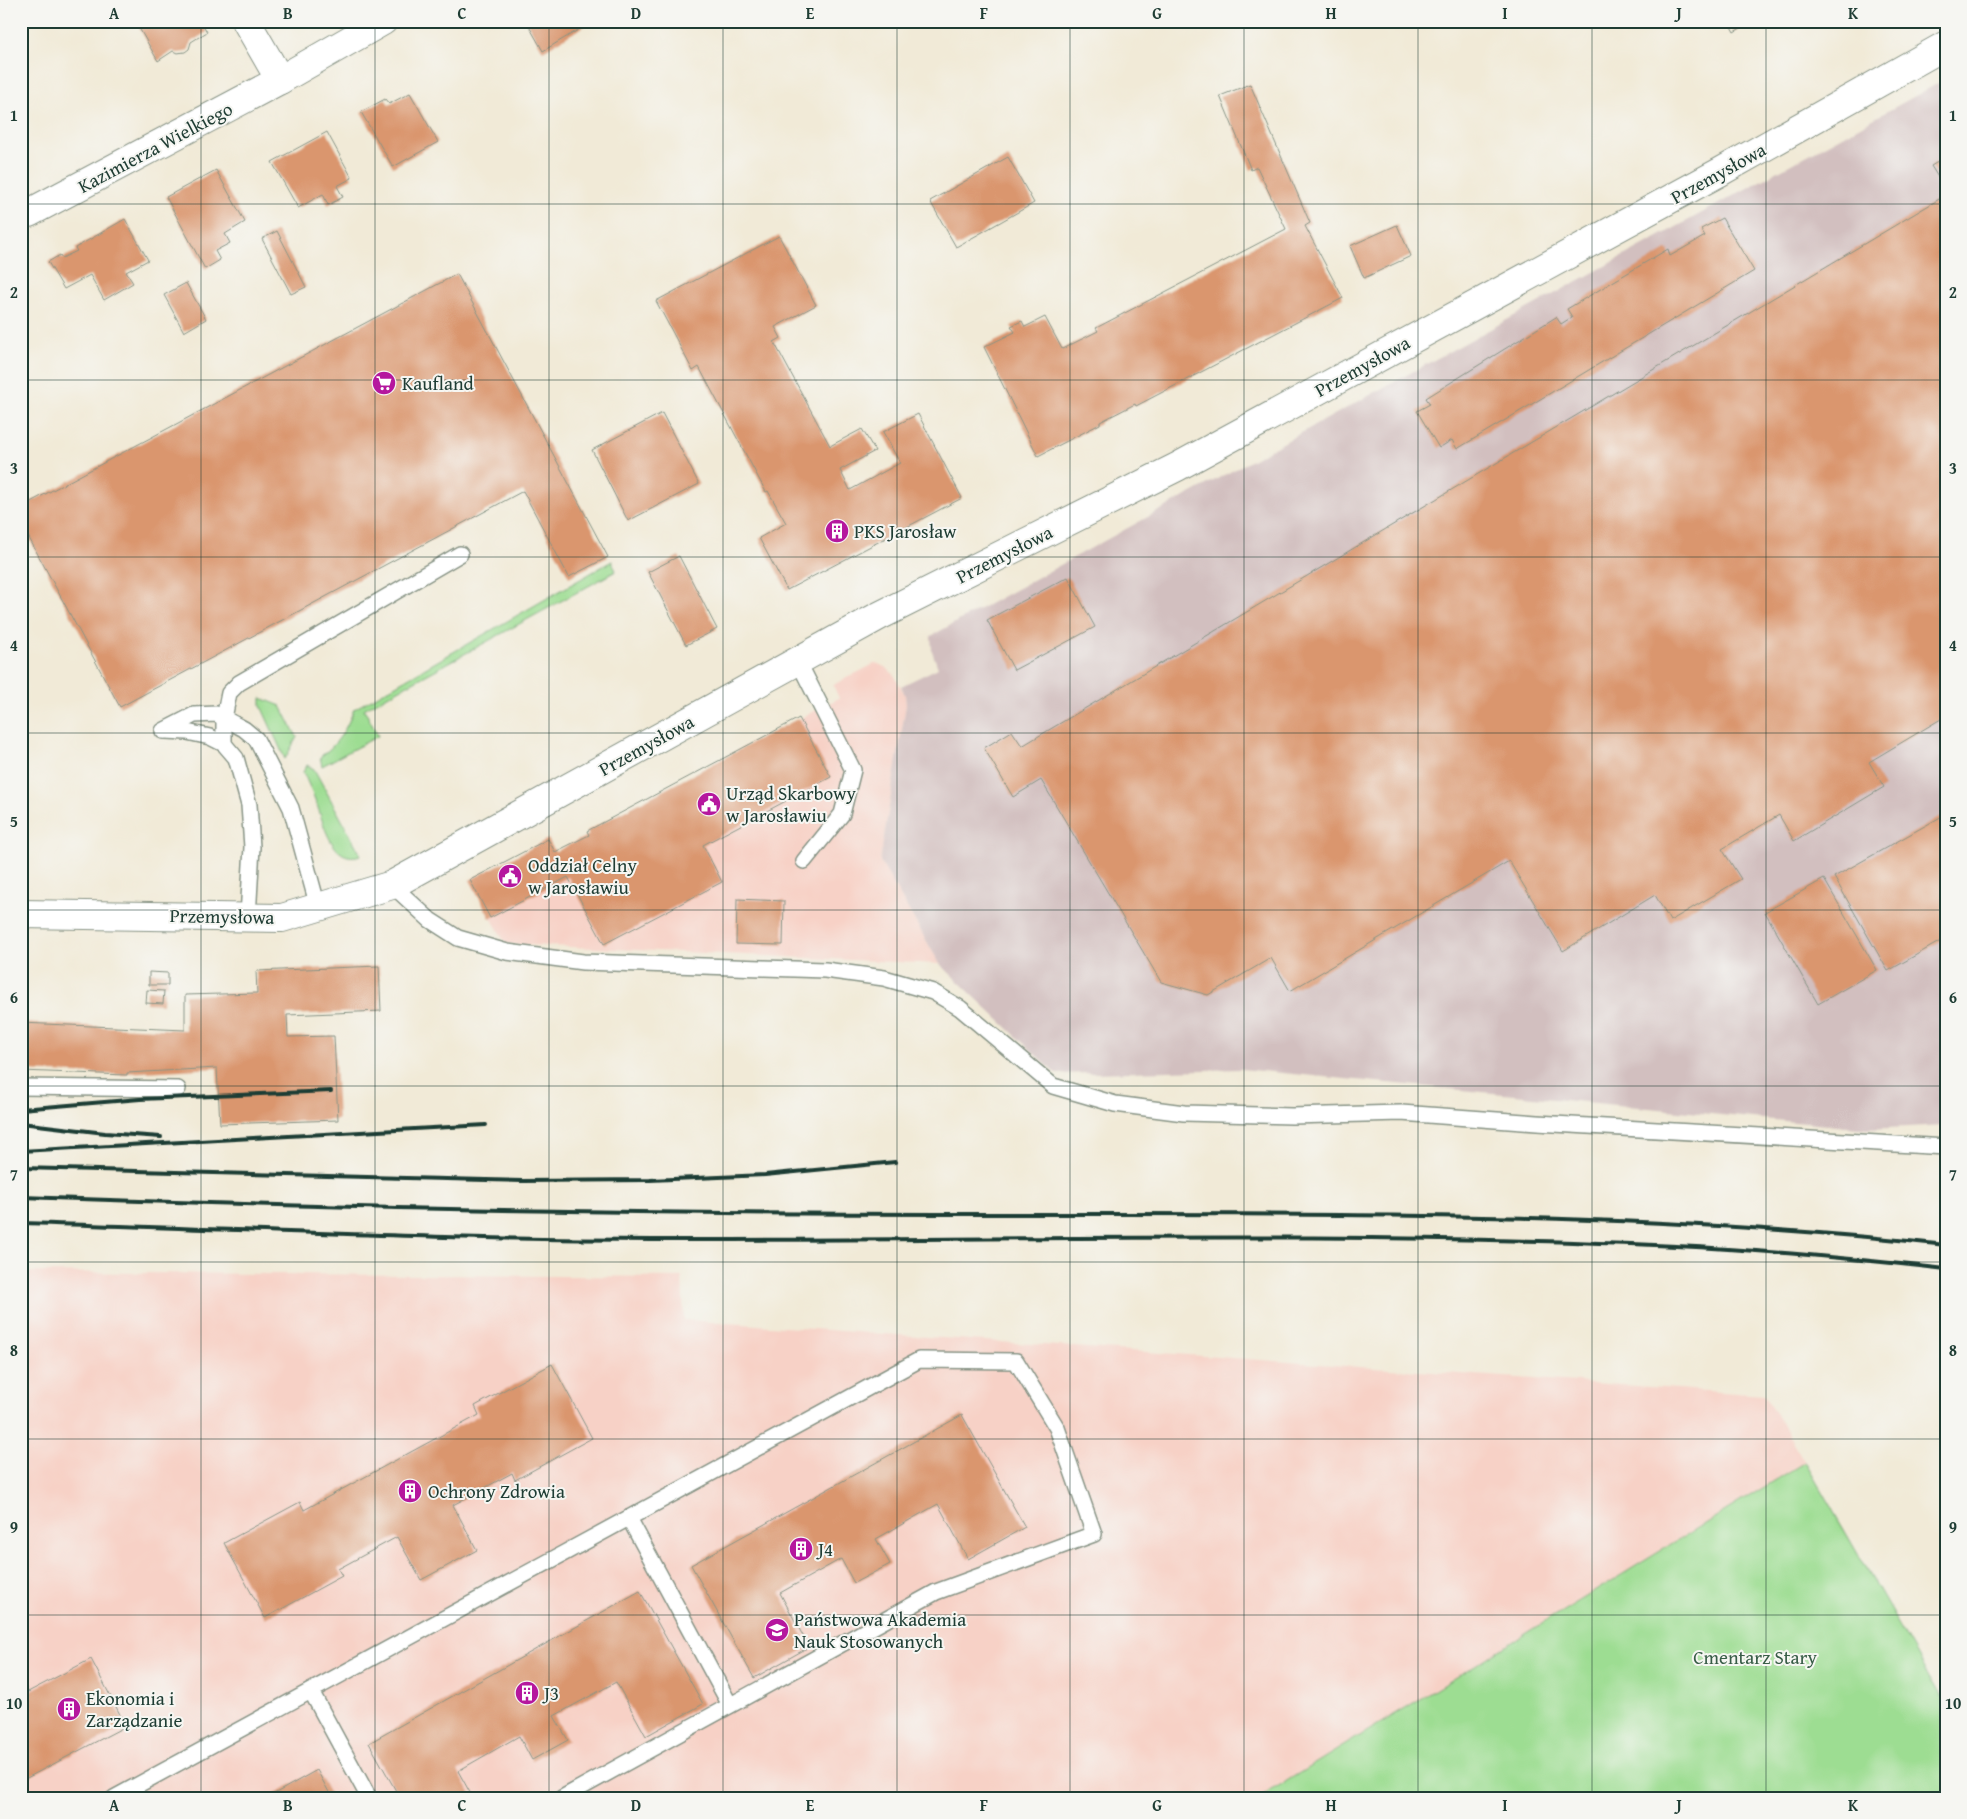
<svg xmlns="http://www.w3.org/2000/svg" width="1967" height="1819" viewBox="0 0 1967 1819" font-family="'Gentium Book Plus',serif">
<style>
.built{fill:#f7d1c6}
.industrial{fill:#d2bfbf}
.green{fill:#9ddd92;stroke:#5e8d63}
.building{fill:#da966e}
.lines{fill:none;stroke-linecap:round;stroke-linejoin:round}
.service-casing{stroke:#889486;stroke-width:18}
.minor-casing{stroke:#889486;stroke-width:30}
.service{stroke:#fff;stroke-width:15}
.minor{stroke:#fff;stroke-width:28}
.rail{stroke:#1f3d34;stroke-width:4}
.grid{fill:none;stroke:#1f3d34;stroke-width:1;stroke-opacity:0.55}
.labels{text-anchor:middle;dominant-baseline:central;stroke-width:4;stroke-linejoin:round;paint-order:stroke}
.street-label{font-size:19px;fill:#1f3d34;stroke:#f6f6f2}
.poi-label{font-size:19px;fill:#1f3d34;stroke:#f6f6f2;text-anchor:start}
.park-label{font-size:19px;fill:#385d47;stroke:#f6f6f2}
.neatline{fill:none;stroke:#1f3d34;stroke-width:2}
.grid-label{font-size:16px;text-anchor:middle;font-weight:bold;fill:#1f3d34}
</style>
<rect width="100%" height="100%" fill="#f6f6f2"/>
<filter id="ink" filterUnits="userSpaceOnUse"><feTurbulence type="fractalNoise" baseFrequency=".02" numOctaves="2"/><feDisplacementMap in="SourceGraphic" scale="10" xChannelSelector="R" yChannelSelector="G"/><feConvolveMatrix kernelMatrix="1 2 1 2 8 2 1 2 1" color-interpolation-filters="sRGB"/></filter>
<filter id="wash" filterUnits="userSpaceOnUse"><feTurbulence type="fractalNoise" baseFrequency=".0096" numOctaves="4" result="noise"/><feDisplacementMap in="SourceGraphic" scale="20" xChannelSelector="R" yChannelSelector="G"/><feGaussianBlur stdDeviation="1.12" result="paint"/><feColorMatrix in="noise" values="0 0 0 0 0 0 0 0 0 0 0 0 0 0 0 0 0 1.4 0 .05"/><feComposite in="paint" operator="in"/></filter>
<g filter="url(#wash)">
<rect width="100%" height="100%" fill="#f1ead7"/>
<g class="built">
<path d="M876,663L887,668L894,675L905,695L906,705L880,861L940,964L506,944L470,880L548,839L555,852L589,835L587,831L839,698L833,685Z"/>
<path d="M21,1272L682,1277L684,1320L1764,1395L1805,1462L1259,1798H21Z"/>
</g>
<path class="industrial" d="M1946,79V1125L1868,1129L1241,1069L1056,1074L940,964L880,861L906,705L905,695L901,686L938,668L932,651L931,636Z"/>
<g class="green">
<path d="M612,561L616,571L364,709L378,736L322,766L320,757C337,745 346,730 354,709Z"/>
<path d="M261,698L281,706L297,737L285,759L261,706Z"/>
<path d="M307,765L314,769L361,855C332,865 324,824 317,805C313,794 308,783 303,772Z"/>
<path d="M1805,1462L1946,1707V1798H1259Z"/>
</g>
<g id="blocks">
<g class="building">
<path d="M135,21H201L207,32L191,42L189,49L185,52L177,53L173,51L158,61Z"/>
<path d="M526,21H593L543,51Z"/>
<path d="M1728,21H1753L1734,32Z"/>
<path d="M1250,84L1310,223L1305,226L1343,298L1136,406L1135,404L1100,422V424L1038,456L984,347L1015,332L1011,326L1022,321L1025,327L1045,317L1062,349L1098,331L1096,328L1286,229L1257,167L1251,170L1220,96Z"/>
<path d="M410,93L438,142L393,167L361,112L385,99L389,104Z"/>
<path d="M327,132L352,178L337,186L343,197L328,205L323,194L298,208L272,162Z"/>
<path d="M1008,157L1034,203L956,247L930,201Z"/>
<path d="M1946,157V190L1931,166Z"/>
<path d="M216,170L245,222L225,234L230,243L215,251L220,260L205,269L166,197Z"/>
<path d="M1946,195V716L1869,762L1884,787L1794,841L1779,815L1722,849L1741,879L1670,921L1655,895L1563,951L1509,861L1290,991L1271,958L1208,995L1161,982L1041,780L1013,797L984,748L1012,731L1022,746Z"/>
<path d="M1722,218L1754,271L1457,449L1452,440L1439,448L1417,411L1430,404L1426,398L1556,317L1561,324L1572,317L1567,309L1668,249L1670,256L1705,236L1701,229Z"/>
<path d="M125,219L148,260L126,272L133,283L104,300L90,275L64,289L48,262L60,255L62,258L77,251L75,248Z"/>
<path d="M1397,225L1411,256L1364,278L1350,246Z"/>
<path d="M277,231L306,287L291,294L262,239Z"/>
<path d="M779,236L816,305L775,327L781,338L774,342L830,446L862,429L875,451L840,470L850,490L900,463L883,432L918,414L962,498L787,590L759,538L786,523L768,491L766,492L699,367L693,371L656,301Z"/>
<path d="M457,274L608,557L569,577L523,491L120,707L21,523V507Z"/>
<path d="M186,283L206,319L184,332L164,295Z"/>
<path d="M662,413L699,484L628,521L592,450Z"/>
<path d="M679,556L717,629L686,645L648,572Z"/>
<path d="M1068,577L1095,627L1014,670L987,620Z"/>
<path d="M799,718L831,777L703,845L722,882L604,944L568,877L490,918L470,880L548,839L555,852L589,835L587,831Z"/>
<path d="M1946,814V938L1888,971L1834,877Z"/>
<path d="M1824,879L1877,970L1818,1004L1765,912Z"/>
<path d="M737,899L784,901L783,945L736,944Z"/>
<path d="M379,966L381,1011L287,1015L288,1037L334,1036L338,1120L220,1124L217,1068L127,1073V1075L21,1071V1023L185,1030V995L257,993L256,971Z"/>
<path d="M149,972L168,973V985H149Z"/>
<path d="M147,990L164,991L163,1004L146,1003Z"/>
<path d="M552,1364L592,1438L515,1480L512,1473L453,1505L477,1550L421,1580L397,1537L338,1569L342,1576L265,1618L224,1543L300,1502L304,1510L479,1415L475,1406Z"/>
<path d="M962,1415L1025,1527L968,1559L938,1504L876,1539L890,1564L854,1583L841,1559L780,1593L809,1647L754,1678L691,1565Z"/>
<path d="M640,1591L703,1704L646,1736L616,1682L554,1716L568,1740L532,1760L519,1736L458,1771L473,1798H400L369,1743Z"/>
<path d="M91,1659L126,1726L21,1781V1679L28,1692Z"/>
<path d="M317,1770L332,1798H267Z"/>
</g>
</g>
</g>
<g filter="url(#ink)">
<use href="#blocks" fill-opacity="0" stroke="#889486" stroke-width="1"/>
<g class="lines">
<g class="service-casing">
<g id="service">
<path d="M798,661L853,770L842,814L804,861"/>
<path d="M163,731L194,715L216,714L244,729L256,739L291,808L318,907"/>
<path d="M165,731L187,732L210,737L224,744L236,758L249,805L252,847L248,917"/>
<path d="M224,744V718L229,693L239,683L460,554"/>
<path d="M392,885L430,920L458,938L507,952L583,962L825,970L884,978L933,992L960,1008L1053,1086L1115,1104L1184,1113L1292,1116L1401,1113L1537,1123L1946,1147"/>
<path d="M21,1087L178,1089"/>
<path d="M629,1518L730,1705"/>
<path d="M311,1691L369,1798"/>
<path d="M114,1798L919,1360L1016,1361L1057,1428L1094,1534L936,1592L562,1798"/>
</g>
</g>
<g class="minor-casing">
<g id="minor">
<path d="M246,21L280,80"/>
<path d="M29,213L280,80L383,21"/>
<path d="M21,914L282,918L392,885L879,616L1177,467L1720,172L1946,45"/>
</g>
</g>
<use href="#service" class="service"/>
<use href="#minor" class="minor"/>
<g class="rail">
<path d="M21,1109L140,1099L331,1091"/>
<path d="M21,1123L105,1133L161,1137"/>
<path d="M21,1151L486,1125"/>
<path d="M21,1168L522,1181L650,1180L765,1175L895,1162"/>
<path d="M21,1197C327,1208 634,1214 940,1214C1276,1215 1612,1208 1946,1245"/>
<path d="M21,1223C240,1229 460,1241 679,1240C1011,1240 1344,1231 1676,1246C1766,1250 1856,1259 1946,1269"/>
</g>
</g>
</g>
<path class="grid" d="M201,21V1798M375,21V1798M549,21V1798M723,21V1798M897,21V1798M1070,21V1798M1244,21V1798M1418,21V1798M1592,21V1798M1766,21V1798M21,204H1946M21,380H1946M21,557H1946M21,733H1946M21,910H1946M21,1086H1946M21,1262H1946M21,1439H1946M21,1615H1946"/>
<defs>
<g id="supermarket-disc" transform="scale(1.25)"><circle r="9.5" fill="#b5179e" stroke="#f6f6f2"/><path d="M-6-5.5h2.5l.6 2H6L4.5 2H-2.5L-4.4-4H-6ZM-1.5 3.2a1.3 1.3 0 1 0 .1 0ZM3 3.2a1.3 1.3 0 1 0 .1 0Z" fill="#fff"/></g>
<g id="building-disc" transform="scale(1.25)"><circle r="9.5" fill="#b5179e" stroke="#f6f6f2"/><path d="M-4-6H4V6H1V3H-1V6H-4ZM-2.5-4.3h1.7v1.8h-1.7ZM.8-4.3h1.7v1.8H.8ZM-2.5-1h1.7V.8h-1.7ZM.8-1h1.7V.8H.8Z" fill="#fff"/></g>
<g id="civic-disc" transform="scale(1.25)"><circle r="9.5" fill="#b5179e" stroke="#f6f6f2"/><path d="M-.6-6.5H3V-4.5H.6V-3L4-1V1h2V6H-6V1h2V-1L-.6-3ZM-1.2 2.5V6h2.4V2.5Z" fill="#fff"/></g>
<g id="university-disc" transform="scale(1.25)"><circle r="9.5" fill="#b5179e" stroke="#f6f6f2"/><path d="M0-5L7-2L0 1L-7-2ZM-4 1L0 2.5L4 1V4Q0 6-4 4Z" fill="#fff"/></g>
</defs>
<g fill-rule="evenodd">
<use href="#supermarket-disc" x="384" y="383"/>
<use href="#building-disc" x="837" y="531"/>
<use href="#civic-disc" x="709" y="804"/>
<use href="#civic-disc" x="510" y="876"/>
<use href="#building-disc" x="410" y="1491"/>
<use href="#building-disc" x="801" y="1549"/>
<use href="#university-disc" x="777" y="1630"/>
<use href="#building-disc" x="527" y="1693"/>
<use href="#building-disc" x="69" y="1709"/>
</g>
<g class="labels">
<g class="street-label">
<text transform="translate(155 147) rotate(-28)">Kazimierza Wielkiego</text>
<text transform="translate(1718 173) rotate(-29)">Przemysłowa</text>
<text transform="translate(1362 366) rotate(-29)">Przemysłowa</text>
<text transform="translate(1004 554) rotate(-27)">Przemysłowa</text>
<text transform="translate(646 745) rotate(-29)">Przemysłowa</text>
<text transform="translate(222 916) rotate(1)">Przemysłowa</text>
</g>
<g class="poi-label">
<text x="402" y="383">Kaufland</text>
<text x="854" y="531">PKS Jarosław</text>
<text x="726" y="793">Urząd Skarbowy<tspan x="726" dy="22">w Jarosławiu</tspan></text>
<text x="528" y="865">Oddział Celny<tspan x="528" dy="22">w Jarosławiu</tspan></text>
<text x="428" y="1491">Ochrony Zdrowia</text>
<text x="818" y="1549">J4</text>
<text x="794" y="1619">Państwowa Akademia<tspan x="794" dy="22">Nauk Stosowanych</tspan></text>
<text x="544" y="1693">J3</text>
<text x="86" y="1698">Ekonomia i<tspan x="86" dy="22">Zarządzanie</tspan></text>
</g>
<g class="park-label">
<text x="1755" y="1657">Cmentarz Stary</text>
</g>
</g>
<rect width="1967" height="1819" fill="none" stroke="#f6f6f2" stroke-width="55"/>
<rect x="28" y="28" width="1912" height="1764" class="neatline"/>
<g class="grid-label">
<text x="114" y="19">A</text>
<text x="288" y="19">B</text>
<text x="462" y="19">C</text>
<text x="636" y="19">D</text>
<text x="810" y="19">E</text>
<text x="984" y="19">F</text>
<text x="1157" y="19">G</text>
<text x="1331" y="19">H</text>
<text x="1505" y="19">I</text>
<text x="1679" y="19">J</text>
<text x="1853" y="19">K</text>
<text x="14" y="121">1</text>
<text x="1953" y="121">1</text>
<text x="14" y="298">2</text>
<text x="1953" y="298">2</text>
<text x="14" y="474">3</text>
<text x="1953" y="474">3</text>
<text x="14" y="651">4</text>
<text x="1953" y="651">4</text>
<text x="14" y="827">5</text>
<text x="1953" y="827">5</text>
<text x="14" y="1003">6</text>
<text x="1953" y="1003">6</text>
<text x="14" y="1180">7</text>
<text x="1953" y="1180">7</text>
<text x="14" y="1356">8</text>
<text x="1953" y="1356">8</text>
<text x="14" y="1533">9</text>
<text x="1953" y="1533">9</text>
<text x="14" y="1709">10</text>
<text x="1953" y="1709">10</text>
<text x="114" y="1811">A</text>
<text x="288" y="1811">B</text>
<text x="462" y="1811">C</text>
<text x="636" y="1811">D</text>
<text x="810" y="1811">E</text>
<text x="984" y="1811">F</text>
<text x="1157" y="1811">G</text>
<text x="1331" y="1811">H</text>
<text x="1505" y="1811">I</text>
<text x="1679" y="1811">J</text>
<text x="1853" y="1811">K</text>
</g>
</svg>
